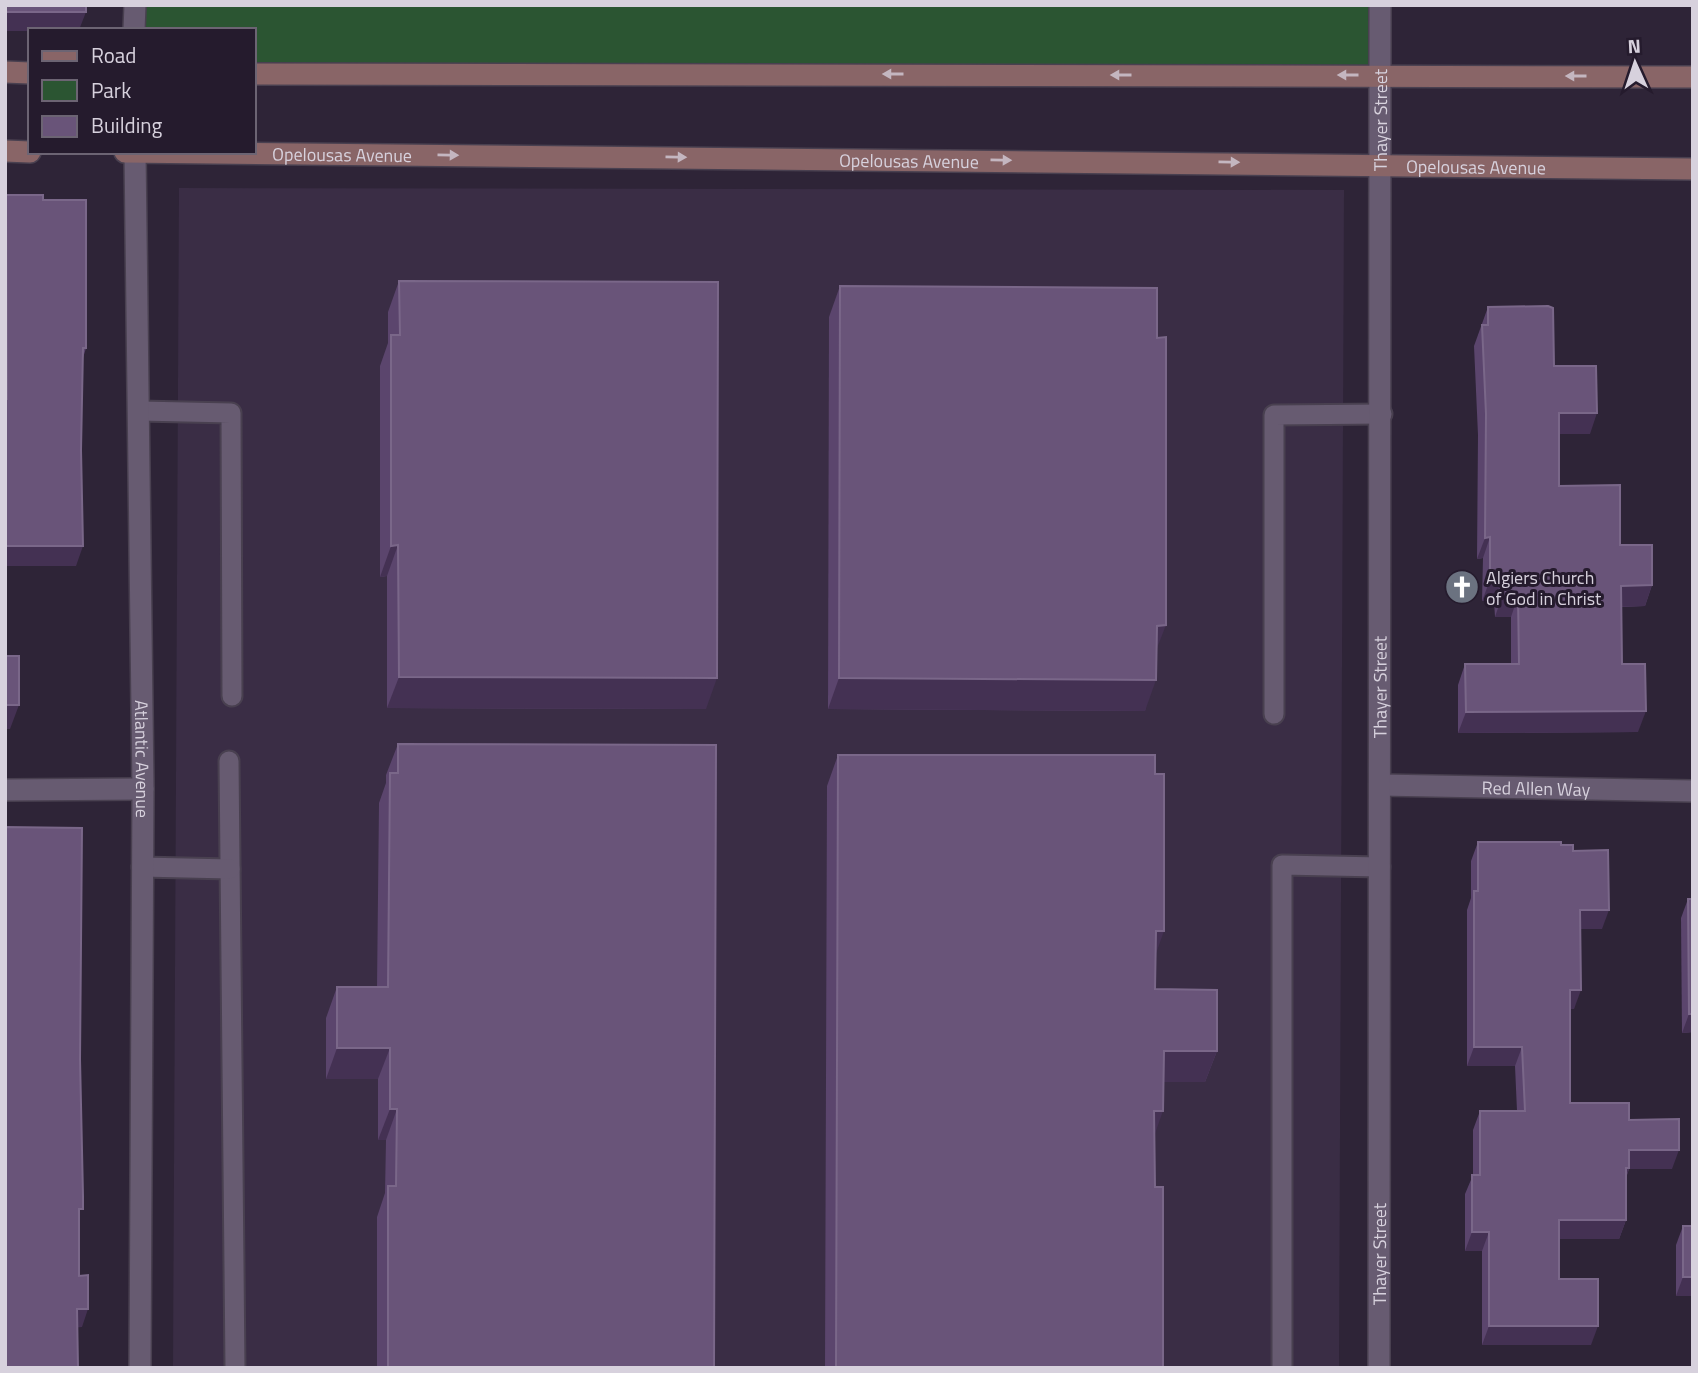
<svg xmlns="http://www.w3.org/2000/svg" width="1698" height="1373" viewBox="0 0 1698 1373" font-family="'Titillium Web',sans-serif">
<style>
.built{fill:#3a2d45}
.green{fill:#2b5532}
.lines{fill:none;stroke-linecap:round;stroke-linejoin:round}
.lane-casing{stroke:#494050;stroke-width:23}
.street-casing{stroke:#494050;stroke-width:24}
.secondary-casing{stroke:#494050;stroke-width:24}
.lane{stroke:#675b71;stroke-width:19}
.street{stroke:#675b71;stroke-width:21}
.secondary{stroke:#896567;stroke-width:21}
.wall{fill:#5b456d}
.shaded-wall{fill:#443153}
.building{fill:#695479;stroke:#7a6789;stroke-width:2}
.oneway{fill:#c4b6c0}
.labels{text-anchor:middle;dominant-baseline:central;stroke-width:6;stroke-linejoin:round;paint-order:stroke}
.street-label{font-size:18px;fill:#d7d1dd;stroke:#251b2d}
.poi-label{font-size:18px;fill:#d7d1dd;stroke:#251b2d;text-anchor:start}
</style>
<rect width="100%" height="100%" fill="#2e2437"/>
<path class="built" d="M179,188L1344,190L1339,1368H173Z"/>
<path class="green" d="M135,5H1380V75L254,74V30H134Z"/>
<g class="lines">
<g class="lane-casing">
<g id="lane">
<path d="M140,411L231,413L232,696"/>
<path d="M1274,714V415L1382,414"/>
<path d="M229,761L235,1368"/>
<path d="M142,867L230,869"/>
<path d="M1282,1368V865L1380,867"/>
</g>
</g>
<g class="street-casing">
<g id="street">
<path d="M134,30L135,5"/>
<path id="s1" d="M135,152L143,789L140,1368"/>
<path id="s2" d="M1380,785L1693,791"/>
<path d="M5,790L143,789"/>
<path id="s3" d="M1379,1368L1380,5"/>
</g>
</g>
<g class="secondary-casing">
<g id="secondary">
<path d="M5,72L30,73"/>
<path d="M254,74L1693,77"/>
<path d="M5,151L30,152"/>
<path id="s4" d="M125,152L1693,169"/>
</g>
</g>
<use href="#lane" class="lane"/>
<use href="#street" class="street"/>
<use href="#secondary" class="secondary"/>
</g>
<g class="wall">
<path d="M6,195L43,200L86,348L83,358L76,566H5V198Z"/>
<path d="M399,281L706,709L387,708V576L380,577V366L388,343V312Z"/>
<path d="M840,286L1157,338L1156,650L1145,711L828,709L829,317Z"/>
<path d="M1488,307L1554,366L1590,434H1559V486L1620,545L1652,585L1645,606L1621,607L1622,664L1638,732L1458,733V685L1465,664H1511V617H1495L1494,601H1482L1483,558L1477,559L1478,435L1474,346Z"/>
<path d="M398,744L714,1368H377V1217L385,1193L386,1140H378V1079H326V1018L337,987H377L379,803L386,783V775Z"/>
<path d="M838,755L1155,955V989L1217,1051L1205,1082H1164L1154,1136L1155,1187L1163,1368H825L827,786Z"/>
<path d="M1478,842L1561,845L1573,851L1602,929H1580L1574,1009H1570V1103L1629,1120L1672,1169H1629L1626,1178V1220L1619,1239H1559V1279L1591,1345H1482V1251H1465V1194L1473,1175V1130L1480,1111H1517L1515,1066H1467V910L1471,898V861Z"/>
<path d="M1688,899H1693V1032L1682,1033L1681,918Z"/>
<path d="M1683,1226L1693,1296H1676V1245Z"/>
</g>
<g class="shaded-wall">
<path d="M5,12H86L79,30H30V31H5Z"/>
<path d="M1559,413H1597L1590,434H1551Z"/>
<path d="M1490,537L1483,558L1477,559L1485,538Z"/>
<path d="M398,545L387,576L380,577L391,546Z"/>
<path d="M5,546H83L76,566H5Z"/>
<path d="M1490,580H1502L1494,601H1482Z"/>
<path d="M1652,585L1645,606L1614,607L1621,586Z"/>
<path d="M1502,596H1518L1511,617H1495Z"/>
<path d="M1166,625L1154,656L1157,626Z"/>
<path d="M399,677L717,678L706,709L387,708Z"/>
<path d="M839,678L1156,680L1145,711L828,709Z"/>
<path d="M5,705H19L10,729H5Z"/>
<path d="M1646,711L1638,732L1458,733L1466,712Z"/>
<path d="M1580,910H1609L1602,929H1573Z"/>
<path d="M1156,931H1164L1153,962Z"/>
<path d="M1570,990H1581L1574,1009H1563Z"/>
<path d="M1689,1014H1693V1032L1682,1033Z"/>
<path d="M1474,1047H1522L1515,1066H1467Z"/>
<path d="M337,1048H390L378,1079H326Z"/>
<path d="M1164,1051H1217L1205,1082H1152Z"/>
<path d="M390,1109H397L386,1140H378Z"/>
<path d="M1154,1111H1163L1152,1142Z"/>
<path d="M1629,1150H1679L1672,1169H1629L1622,1187Z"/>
<path d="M1559,1220H1626L1619,1239H1552Z"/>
<path d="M1472,1232H1489L1482,1251H1465Z"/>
<path d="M1683,1277H1693V1296H1676Z"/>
<path d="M77,1309H88L82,1327L71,1328Z"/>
<path d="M1489,1326H1598L1591,1345H1482Z"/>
</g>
<g class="building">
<rect x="5" y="5" width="81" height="7"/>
<path d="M6,195H43V200H86V348H83L81,450L83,546H5V399H7Z"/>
<path d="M399,281L718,282L717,678L399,677L398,545L391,546V335H400Z"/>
<path d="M840,286L1157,288V338L1166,337V625L1157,626L1156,680L839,678Z"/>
<path d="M1548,306L1553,308L1554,366H1596L1597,413H1559V486L1620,485V545H1652V585L1621,586L1622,664H1645L1646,711L1466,712L1465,664H1519L1518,596H1502V580H1490V537L1485,538L1486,414L1482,325H1488V307Z"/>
<rect x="5" y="656" width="14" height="49"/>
<path d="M398,744L716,745L714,1368H388V1186H396L397,1109H390V1048H337V987H388L390,773H398Z"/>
<path d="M838,755H1155V774H1164V931H1156L1155,989L1217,990V1051H1164L1163,1111H1154L1155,1187H1163V1368H836Z"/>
<path d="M5,827L82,828L80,1059L83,1196V1209H79V1276L88,1275V1309H77L78,1368H5Z"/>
<path d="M1478,842H1561V845H1573V851L1608,850L1609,910H1580L1581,990H1570V1103H1629V1120L1679,1119V1150H1629V1168H1626V1220H1559V1279H1598V1326H1489V1232H1472V1175H1480V1111H1525L1522,1047H1474V891H1478Z"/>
<path d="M1688,899H1693V1014H1689Z"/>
<rect x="1683" y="1226" width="10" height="51"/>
</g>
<defs><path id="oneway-solid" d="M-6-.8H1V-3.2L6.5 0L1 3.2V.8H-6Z" transform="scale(1.75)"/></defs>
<g class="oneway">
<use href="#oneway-solid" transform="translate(893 74) rotate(-180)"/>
<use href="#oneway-solid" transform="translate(1121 75) rotate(-180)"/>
<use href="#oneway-solid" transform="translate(1348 75) rotate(-180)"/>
<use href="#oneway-solid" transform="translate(1576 76) rotate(-180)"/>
<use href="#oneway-solid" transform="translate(448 155) rotate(1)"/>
<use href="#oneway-solid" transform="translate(676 157) rotate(1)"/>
<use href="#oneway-solid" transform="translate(1001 160) rotate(1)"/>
<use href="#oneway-solid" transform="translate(1229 162) rotate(1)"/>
</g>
<defs>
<g id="church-disc" transform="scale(1.75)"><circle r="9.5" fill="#6b7280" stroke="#251b2d"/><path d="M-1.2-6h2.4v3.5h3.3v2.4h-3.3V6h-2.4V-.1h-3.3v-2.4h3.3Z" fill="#fff"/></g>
</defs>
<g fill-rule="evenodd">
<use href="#church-disc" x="1462" y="587"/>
</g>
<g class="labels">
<g class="street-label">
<text stroke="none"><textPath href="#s3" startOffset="1248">Thayer Street</textPath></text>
<text stroke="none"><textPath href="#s4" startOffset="217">Opelousas Avenue</textPath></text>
<text stroke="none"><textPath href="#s4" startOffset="784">Opelousas Avenue</textPath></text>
<text stroke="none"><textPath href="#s4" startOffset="1351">Opelousas Avenue</textPath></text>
<text stroke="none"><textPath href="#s3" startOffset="681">Thayer Street</textPath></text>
<text stroke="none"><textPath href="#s1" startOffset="607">Atlantic Avenue</textPath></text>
<text stroke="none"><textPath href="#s2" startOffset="156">Red Allen Way</textPath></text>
<text stroke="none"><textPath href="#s3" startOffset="114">Thayer Street</textPath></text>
</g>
<g class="poi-label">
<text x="1486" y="577">Algiers Church<tspan x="1486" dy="21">of God in Christ</tspan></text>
</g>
</g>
<rect width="1698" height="1373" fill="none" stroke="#d7d1dd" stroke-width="14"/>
<rect x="28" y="28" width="228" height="126" fill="#251b2d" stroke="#6c6473" stroke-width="2"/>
<rect x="42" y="51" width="35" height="10" fill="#896567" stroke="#6c6473" stroke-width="2"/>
<text x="91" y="63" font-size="21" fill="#d7d1dd">Road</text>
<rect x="42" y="80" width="35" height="21" fill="#2b5532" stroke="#6c6473" stroke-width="2"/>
<text x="91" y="98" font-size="21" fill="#d7d1dd">Park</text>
<rect x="42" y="116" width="35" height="21" fill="#695479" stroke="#6c6473" stroke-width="2"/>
<text x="91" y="133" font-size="21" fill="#d7d1dd">Building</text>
<g transform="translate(1635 63) rotate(357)" stroke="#251b2d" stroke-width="5" paint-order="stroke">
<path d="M0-5L12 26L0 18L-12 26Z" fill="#d7d1dd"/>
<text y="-10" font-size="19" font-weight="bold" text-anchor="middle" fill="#d7d1dd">N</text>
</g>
</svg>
